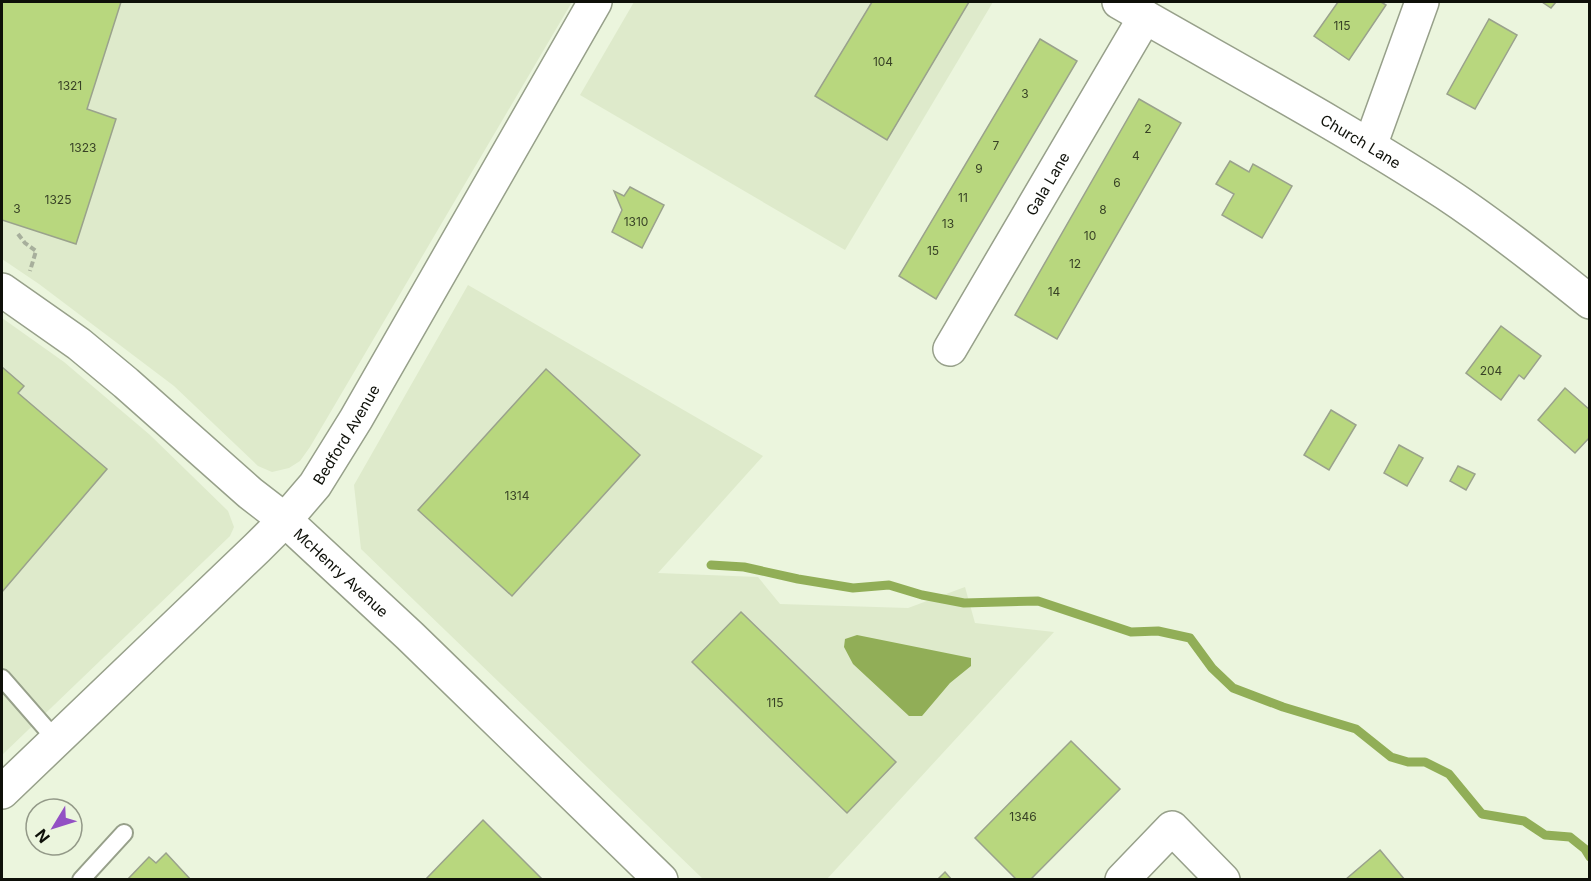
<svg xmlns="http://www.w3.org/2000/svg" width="1591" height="881" viewBox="0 0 1591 881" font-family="Inter,sans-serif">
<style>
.built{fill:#deeacb}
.water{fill:#91ae57}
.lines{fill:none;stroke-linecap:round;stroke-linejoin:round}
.stream{stroke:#91ae57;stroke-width:9}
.building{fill:#b8d77e;stroke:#9aa28c;stroke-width:1.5}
.service-casing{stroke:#97a08a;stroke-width:20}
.minor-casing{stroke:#97a08a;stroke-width:36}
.path{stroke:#a7af9c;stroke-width:4;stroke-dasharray:6 3;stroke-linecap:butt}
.service{stroke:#fff;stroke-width:16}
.minor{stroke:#fff;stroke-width:33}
.labels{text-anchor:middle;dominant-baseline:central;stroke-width:4.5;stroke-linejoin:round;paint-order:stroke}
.number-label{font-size:12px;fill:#384226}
.street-label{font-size:15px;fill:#0e1009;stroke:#ebf5dd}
</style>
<rect width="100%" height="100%" fill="#ebf5dd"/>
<g class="built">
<path d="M2,2H572L310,447L300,461L289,468L272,472L258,466L174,386L39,284L2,259Z"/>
<path d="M634,2H993L845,250L580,95Z"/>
<path d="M468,285L763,456L658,573L758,577L780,604L908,608L965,587L975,623L1054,632L827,879H703L361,549L354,485Z"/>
<path d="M2,318L64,362L150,435L228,511L234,527L230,536L2,755Z"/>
</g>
<path class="water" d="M857,635L971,658V666L950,683L922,716H909L853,664L844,647L845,639Z"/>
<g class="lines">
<path class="stream" d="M711,565L744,567L798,579L853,588L889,585L922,595L964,603L1038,601L1131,632L1158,631L1190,638L1212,668L1233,688L1283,707L1356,729L1391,757L1408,762H1425L1449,774L1482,814L1524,821L1545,835L1570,837L1585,849L1590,857"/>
</g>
<g class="building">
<path d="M2,2H121L87,109L116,119L76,244L2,220Z"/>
<path d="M872,2H969L887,140L815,96Z"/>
<path d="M1338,2H1381L1386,5L1349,60L1314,36Z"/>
<path d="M1542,2H1556L1551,8Z"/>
<path d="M1489,19L1517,35L1475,109L1447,94Z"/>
<path d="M1040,39L1077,61L936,299L899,276Z"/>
<path d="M1139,99L1181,123L1057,339L1015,315Z"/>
<path d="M1230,161L1249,172L1253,164L1292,186L1262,238L1222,215L1234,194L1216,184Z"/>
<path d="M630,187L664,205L642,248L612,232L622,210L614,191L624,196Z"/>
<path d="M1501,326L1541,356L1524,379L1519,375L1501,400L1466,373Z"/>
<path d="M2,367L24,386L18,393L107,469L2,592Z"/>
<path d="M546,369L640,455L512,596L418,510Z"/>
<path d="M1565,388L1590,410V437L1575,453L1538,420Z"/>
<path d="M1331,410L1356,425L1329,470L1304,455Z"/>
<path d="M1399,445L1423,458L1407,486L1384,473Z"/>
<path d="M1458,466L1475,474L1466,490L1450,481Z"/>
<path d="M741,612L896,762L847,813L692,662Z"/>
<path d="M1071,741L1120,789L1030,880H1017L975,838Z"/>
<path d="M483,820L543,880H425Z"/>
<path d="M1380,850L1405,880H1345Z"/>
<path d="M166,853L191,880H127L149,857L156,863Z"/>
<path d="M945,872L952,880H937Z"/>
</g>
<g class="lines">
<g class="service-casing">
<g id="service">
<path d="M2,678L57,741"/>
<path d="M81,880L124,833"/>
</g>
</g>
<g class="minor-casing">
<g id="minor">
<path id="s1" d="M1119,2C1228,65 1339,124 1445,193C1495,226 1543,264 1590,302"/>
<path d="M1370,146L1422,2"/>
<path id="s2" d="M2,290L79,344L126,383L250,493L285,520L410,636L661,880"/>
<path id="s3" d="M950,349L1145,17"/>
<path id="s4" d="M2,792L257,548L285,520L315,485L356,419L595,2"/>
<path d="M1122,880L1172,828L1223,880"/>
</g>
</g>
<path class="path" d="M18,234L25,243L36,251L30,271"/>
<use href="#service" class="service"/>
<use href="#minor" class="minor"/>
</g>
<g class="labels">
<g class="number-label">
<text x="1342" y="25">115</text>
<text x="883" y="61">104</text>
<text x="70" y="85">1321</text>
<text x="1025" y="93">3</text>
<text x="1148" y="128">2</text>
<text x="996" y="145">7</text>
<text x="83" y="147">1323</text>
<text x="1136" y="155">4</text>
<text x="979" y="168">9</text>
<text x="1117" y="182">6</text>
<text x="963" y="197">11</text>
<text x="58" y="199">1325</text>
<text x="17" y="208">3</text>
<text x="1103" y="209">8</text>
<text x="636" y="221">1310</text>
<text x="948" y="223">13</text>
<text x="1090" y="235">10</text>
<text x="933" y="250">15</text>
<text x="1075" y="263">12</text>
<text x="1054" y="291">14</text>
<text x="1491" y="370">204</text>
<text x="517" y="495">1314</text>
<text x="775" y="702">115</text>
<text x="1023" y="816">1346</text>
</g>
<g class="street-label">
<text stroke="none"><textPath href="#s1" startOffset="279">Church Lane</textPath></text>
<text stroke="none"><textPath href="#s3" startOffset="192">Gala Lane</textPath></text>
<text stroke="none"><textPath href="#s4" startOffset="498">Bedford Avenue</textPath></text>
<text stroke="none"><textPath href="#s2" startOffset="442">McHenry Avenue</textPath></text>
</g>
</g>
<rect width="1591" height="881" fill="none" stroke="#0e1009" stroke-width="6"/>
<g transform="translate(54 827) rotate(232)"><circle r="28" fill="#ebf5dd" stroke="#939988" stroke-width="1.5"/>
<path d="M0-4.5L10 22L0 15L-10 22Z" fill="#9350c4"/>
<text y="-9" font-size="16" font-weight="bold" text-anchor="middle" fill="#0e1009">N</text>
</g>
</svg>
